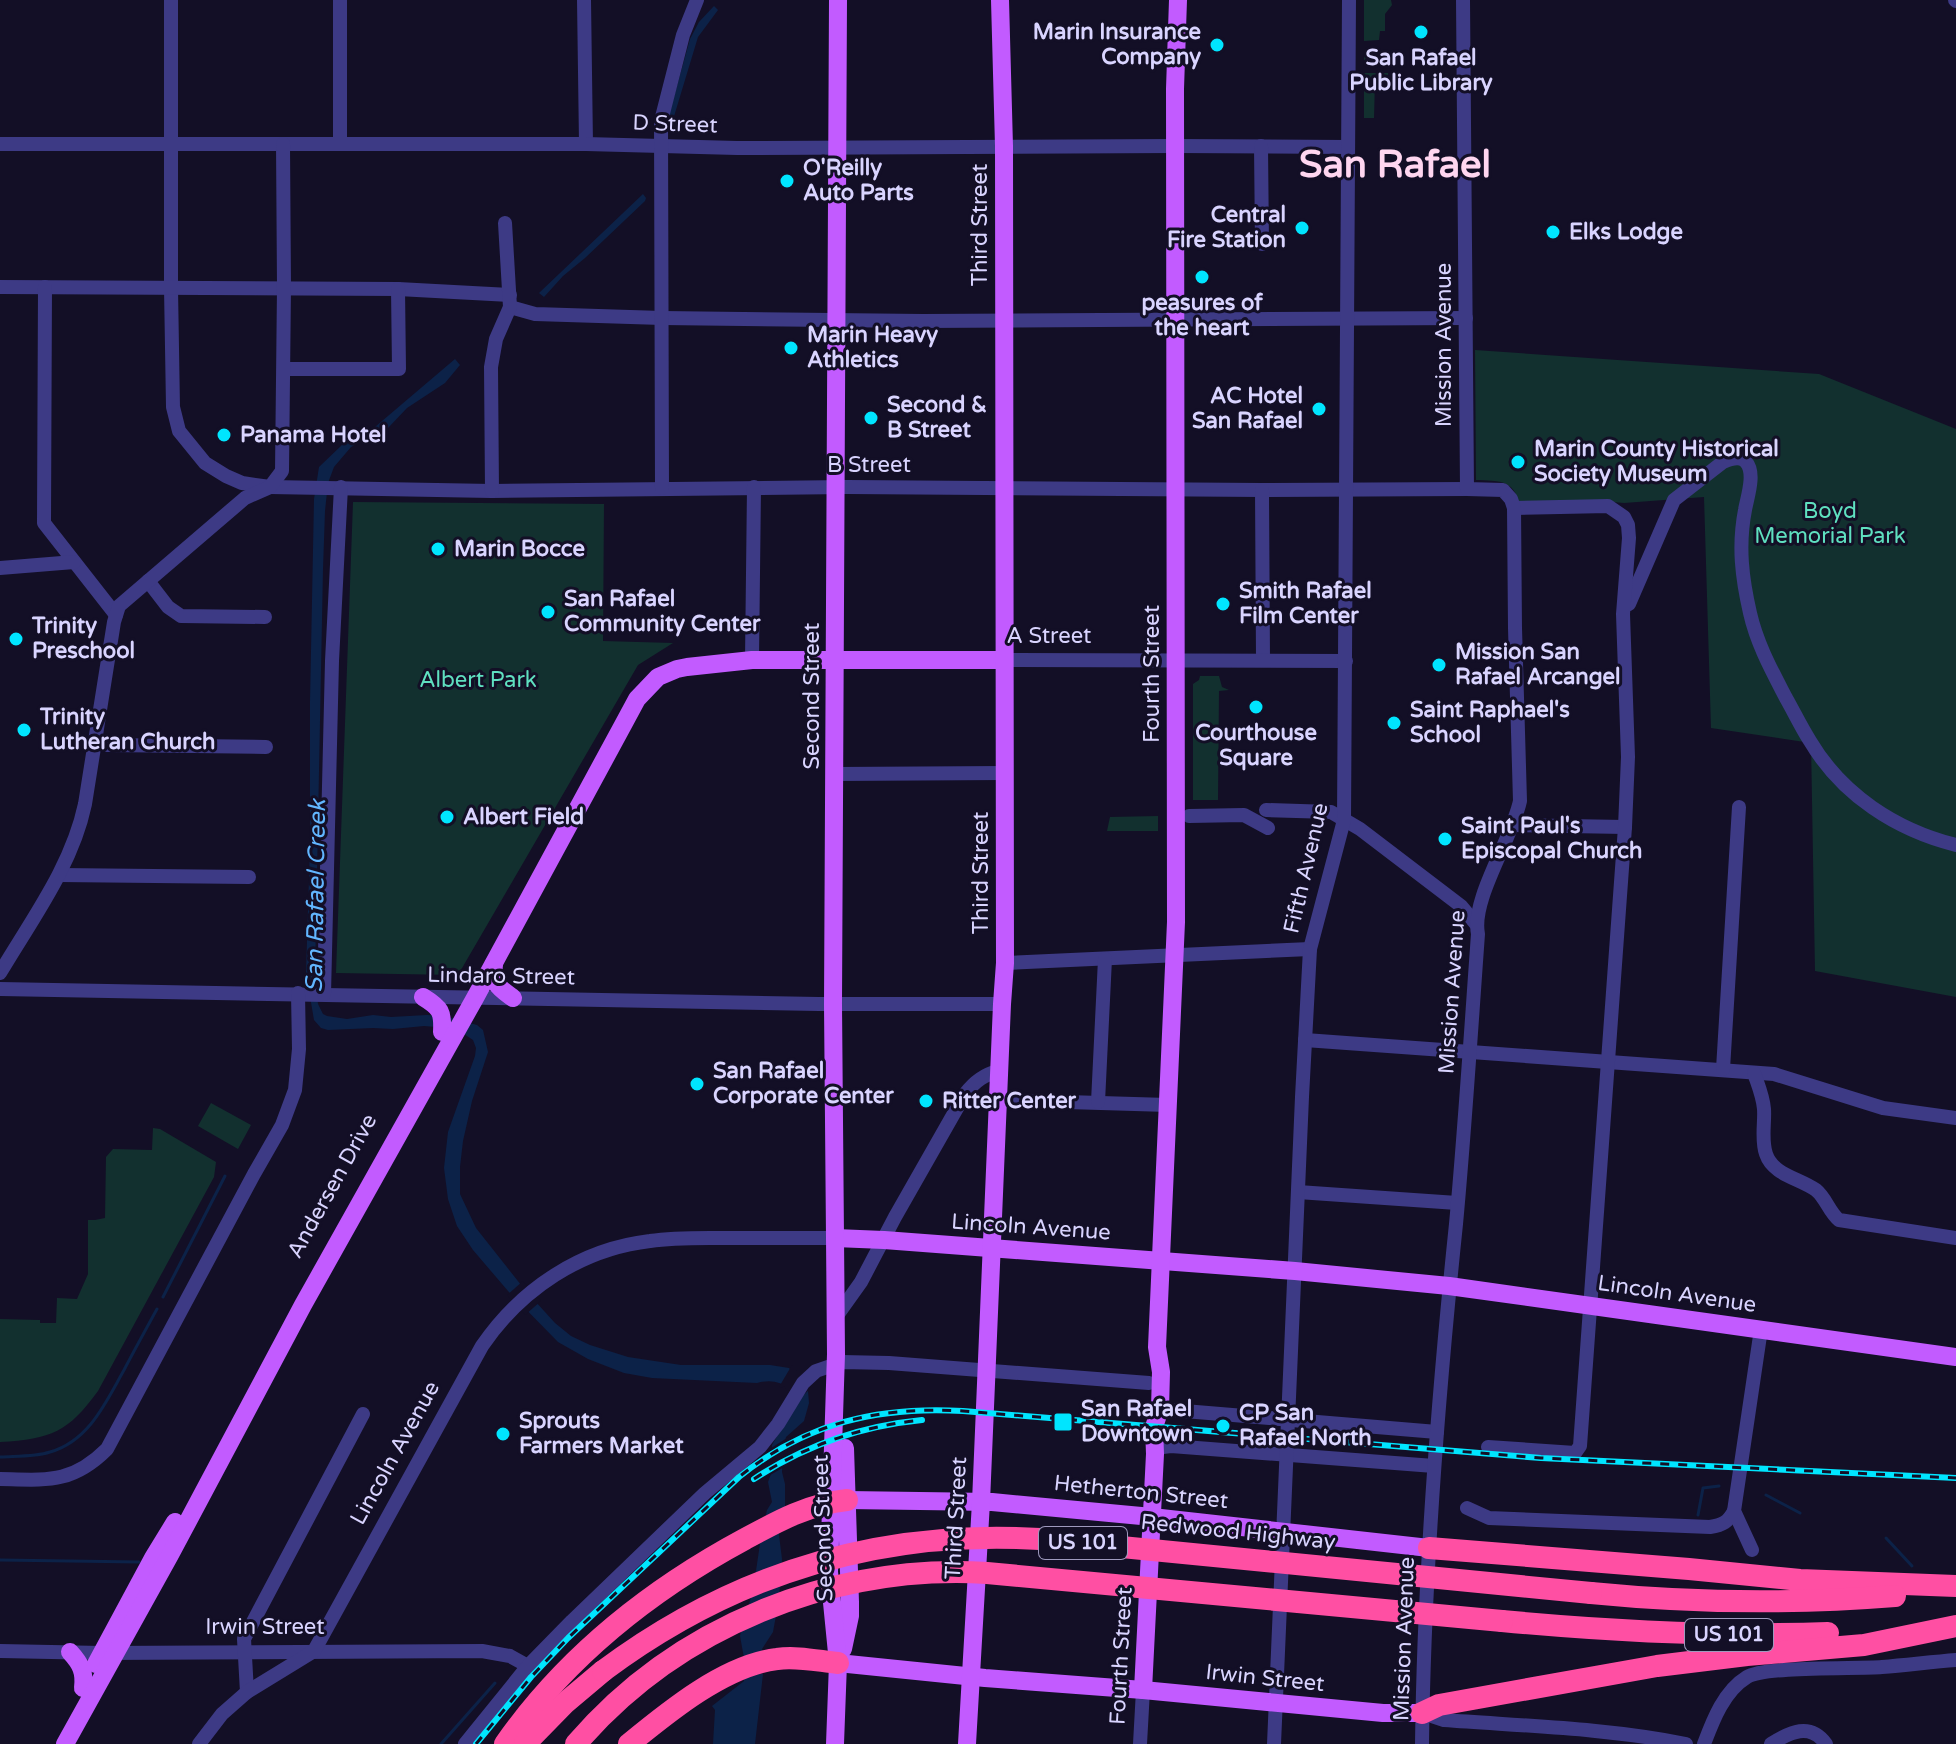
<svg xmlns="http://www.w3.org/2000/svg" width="1956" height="1744" viewBox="0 0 1956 1744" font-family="'Varela Round',sans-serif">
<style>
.green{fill:#12302f}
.water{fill:#0c2248}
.pier{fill:#130f26}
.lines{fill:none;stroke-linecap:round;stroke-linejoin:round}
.stream{stroke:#0c2248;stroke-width:3}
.minor{stroke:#3d3a85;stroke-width:14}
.major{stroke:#c25bff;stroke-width:18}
.highway{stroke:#ff4fa3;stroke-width:22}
.rail-casing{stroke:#00e5ff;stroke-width:6}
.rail{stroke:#130f26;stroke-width:3;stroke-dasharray:9;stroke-linecap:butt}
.highway-bridge{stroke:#ff4fa3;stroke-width:22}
.poi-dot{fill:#00e5ff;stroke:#130f26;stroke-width:3}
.labels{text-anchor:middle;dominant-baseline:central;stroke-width:6;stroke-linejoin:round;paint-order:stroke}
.shield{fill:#130f26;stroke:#9e99be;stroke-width:2}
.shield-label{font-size:20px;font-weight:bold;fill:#d9d4ff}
.poi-label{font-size:22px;font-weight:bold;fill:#d9d4ff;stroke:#130f26;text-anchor:start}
.street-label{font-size:22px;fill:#d9d4ff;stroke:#130f26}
.park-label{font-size:22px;fill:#5fe0c0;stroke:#130f26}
.water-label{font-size:24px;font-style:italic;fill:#62b6ff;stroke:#130f26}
.town-label{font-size:38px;font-weight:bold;fill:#ffd6f0;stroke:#130f26}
</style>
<rect width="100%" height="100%" fill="#130f26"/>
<g class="green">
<path d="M1364,0H1391L1392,5L1385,14V31H1380L1379,40L1364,41Z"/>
<path d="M1374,49L1387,54L1391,62L1364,63V51Z"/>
<path d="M1364,73H1388V80L1375,81L1374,118H1364Z"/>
<path d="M1475,350L1819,374L1956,429V997L1815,971L1811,743L1711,728L1704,497L1624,503L1601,501L1519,504C1514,479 1498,481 1476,480Z"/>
<path d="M353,502L604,504L603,641L673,643L638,665L458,975L336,973Z"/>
<path d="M1200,676H1219L1222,687L1229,690L1219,691L1218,800H1193V684L1199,680Z"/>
<path d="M1158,816V831H1107L1110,817Z"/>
<path d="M211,1103L251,1125L238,1149L198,1126Z"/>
<path d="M153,1128L160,1129L216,1162L214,1177L98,1391C68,1432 52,1439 0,1442V1319L40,1320V1323H56L57,1298L77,1299L88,1274V1220H95L105,1218L106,1157L113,1149L152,1150Z"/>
</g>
<g class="water">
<path d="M714,6L718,10L698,37L672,123L667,122L690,39L699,22Z"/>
<path d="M643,194L646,198L645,201L585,258L563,276L544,297L539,293Z"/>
<path d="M455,359L460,365L445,383L407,408L388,428L351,447L334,467L328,483L325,511L323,569L315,974L318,1004L323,1014L327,1016L347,1019L373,1015L391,1017L427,1015L444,1016L477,1025L483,1030L488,1052L472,1101L463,1141L460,1167V1194L476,1228L525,1290L555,1323L571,1336L590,1345L628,1357L681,1365H770L789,1368L808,1391L809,1403L804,1421L786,1437L783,1451L782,1472L785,1484V1507L779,1535L782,1559L779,1599L773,1632L762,1649L760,1674H763L755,1744H713L715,1710L712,1706L744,1681L746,1669L740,1636L742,1627L753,1591L761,1537L767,1510L772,1502L768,1482L771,1474L772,1445L786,1420L792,1389C779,1382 772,1379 757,1383L652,1378L624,1373L588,1359L558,1342L508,1291L473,1250L457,1226L448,1199L444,1168L448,1132L475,1056L476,1048L473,1040L464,1034L449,1028L424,1026L393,1029L373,1028L328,1030L321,1028L314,1020L306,973L310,846V702L314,499L319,467L343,444L375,427Z"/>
</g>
<g class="pier">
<path d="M523,1281L541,1301L525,1315L507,1295Z"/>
<path d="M792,1365L811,1388L794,1404L784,1386L782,1388L779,1387Z"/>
<path d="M790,1436L791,1438L787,1452L782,1455L786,1454V1466L765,1478L767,1474L768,1450Z"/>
</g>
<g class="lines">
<g class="stream">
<path d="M163,1297L225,1176"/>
<path d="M0,1457C16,1456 35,1457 50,1452C89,1441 106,1402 124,1370C135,1349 146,1329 157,1309"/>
<path d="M1766,1495L1800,1513"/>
<path d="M1698,1515L1703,1488L1719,1486"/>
<path d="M1886,1538L1912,1566"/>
<path d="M0,1560L139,1562"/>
<path d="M441,1744L495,1683"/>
</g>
<g class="minor">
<path d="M171,0V288L173,407L179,431L205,463L226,476L242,483L270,487L492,491L847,487L1262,490L1467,489"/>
<path d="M340,0V144"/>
<path d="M584,0L586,144"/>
<path d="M1955,0L1956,1"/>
<path d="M0,144H586L737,148L1175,146L1348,147"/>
<path d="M1261,146L1262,244"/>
<path d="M0,287L398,289L510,295"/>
<path d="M45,287L44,523L116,615"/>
<path d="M510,307L535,314L662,318L923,321L1466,318"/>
<path d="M284,369H399L398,289"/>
<path d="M662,488L661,121L683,35L697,0"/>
<path d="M1262,490L1263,660"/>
<path d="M492,491L491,367L496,339L510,307L505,223"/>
<path d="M0,568L74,562"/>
<path d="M148,581L168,607L181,616L265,617"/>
<path d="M1629,604L1674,500L1723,462C1730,459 1740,455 1746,462C1756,473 1747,498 1745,510C1738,546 1742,578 1750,613C1757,644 1772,671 1786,698C1794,712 1801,727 1810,741C1842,795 1896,830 1956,845"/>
<path d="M752,660L754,487"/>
<path d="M1004,660L1346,661"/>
<path d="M95,743L108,745L266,747"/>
<path d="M835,774L1004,773"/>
<path d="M1266,810L1331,812L1360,829L1461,906L1476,924"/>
<path d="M1189,816L1244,815L1268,828"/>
<path d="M1513,825L1625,827"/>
<path d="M59,875L249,877"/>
<path d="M1005,963L1310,949"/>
<path d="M0,973C32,919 72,866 85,804L114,622L119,606L245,498L270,487L282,471L284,287L283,144"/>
<path d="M0,989L819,1004H1002"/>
<path d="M324,994L332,661L341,487"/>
<path d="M1305,1040L1774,1074L1883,1108L1956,1118"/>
<path d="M1723,1069L1739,807"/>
<path d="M1754,1073C1758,1085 1763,1096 1764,1109C1765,1123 1761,1140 1766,1154C1773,1175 1799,1178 1816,1190C1826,1198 1829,1212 1839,1220L1956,1238"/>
<path d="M998,1100L1168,1105"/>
<path d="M1098,1102L1105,959"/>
<path d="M1298,1192L1457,1203"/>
<path d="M836,1317L861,1282L895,1217L965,1094C975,1081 984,1075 1000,1070"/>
<path d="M1160,1409L1437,1432"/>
<path d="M1488,1447L1575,1453L1580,1446L1625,827L1628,757L1623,614L1629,538L1628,525L1624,517L1608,506L1514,508"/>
<path d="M1155,1448L1171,1446L1434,1466"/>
<path d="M0,1479C47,1480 72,1484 107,1449L254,1174L282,1125L295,1090L299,1049L298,993"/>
<path d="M1467,1508L1489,1518L1710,1527C1723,1525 1728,1522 1734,1511"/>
<path d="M1752,1550L1734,1511L1761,1329"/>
<path d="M0,1651L102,1653L482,1651L510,1656L528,1666"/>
<path d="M247,1692L244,1639L363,1414"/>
<path d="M1423,1713L1444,1720C1524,1726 1607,1728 1686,1744"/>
<path d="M199,1744L222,1714L247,1692L314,1651L482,1346C521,1289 581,1249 650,1241C676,1237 703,1238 730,1238C765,1238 800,1238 835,1238"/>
<path d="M465,1744L528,1666L572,1621L705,1493L760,1447L778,1424L803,1383L816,1371L842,1362L889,1363L1149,1383"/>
<path d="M1140,1744L1143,1690"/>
<path d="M1274,1744L1302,1097L1310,949L1344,820L1349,0"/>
<path d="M1422,1744C1424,1570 1438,1397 1456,1224C1465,1127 1471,1030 1478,934C1471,899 1512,839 1520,801L1515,628L1514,508L1511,499L1503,490L1467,489L1463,0"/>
<path d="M1704,1744C1713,1720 1724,1691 1747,1677C1765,1666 1855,1669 1882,1667C1907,1665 1931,1662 1956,1660"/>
<path d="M1771,1744C1790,1732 1810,1722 1826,1744"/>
</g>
<g class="major">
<path d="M494,964C492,984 498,987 513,998"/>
<path d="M423,997C441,1008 443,1012 442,1032"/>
<path d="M835,1238L884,1240L1295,1271L1449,1286L1956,1357"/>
<path d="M847,1500L992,1502L1152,1517L1429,1548"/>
<path d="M843,1649L850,1616V1602L845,1448"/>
<path d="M70,1652C81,1664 85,1672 83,1688"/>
<path d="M838,1663L985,1678L1143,1690L1383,1713H1422"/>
<path d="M96,1664L153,1558L175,1522"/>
<path d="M1143,1690L1155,1454L1154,1427L1160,1409L1161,1372L1157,1347L1176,922L1175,89L1178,0"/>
<path d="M65,1744L170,1555L303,1305L475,998L623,725L637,699L658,677L677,669L687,667L752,660H1004"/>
<path d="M835,1744L838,1663L829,1572L836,1354L833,1004L838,0"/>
<path d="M967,1744L981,1502L1002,1004L1005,963L1004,146L1000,0"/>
</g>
<g class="highway">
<path d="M1429,1548L1689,1569L1800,1580L1956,1586"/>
<path d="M1591,1593C1692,1603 1794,1604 1895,1596"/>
<path d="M1502,1621C1610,1631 1719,1637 1828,1633"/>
<path d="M1422,1713L1439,1705L1657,1666L1747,1655L1864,1645L1956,1626"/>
<path d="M505,1744C566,1657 652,1589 745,1539C778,1521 809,1504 847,1500"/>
<path d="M525,1744L565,1703L603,1671"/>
<path d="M629,1744C668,1712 725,1665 777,1659C797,1656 818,1661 838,1663"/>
</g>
<g class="rail-casing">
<g id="rail">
<path d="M754,1479C804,1446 861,1426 922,1420"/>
<path d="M476,1744L531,1677L568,1638L739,1477C806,1423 878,1406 963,1411L1541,1458L1956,1478"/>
</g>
</g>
<use href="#rail" class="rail"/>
<g class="highway-bridge">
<path d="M603,1671C733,1574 878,1529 1040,1539L1591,1593"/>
<path d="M576,1744C677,1626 833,1564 987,1573L1502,1621"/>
</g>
</g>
<g class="poi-dot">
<circle cx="1421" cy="32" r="8"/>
<circle cx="1217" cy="45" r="8"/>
<circle cx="787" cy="181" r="8"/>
<circle cx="1302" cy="228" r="8"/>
<circle cx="1553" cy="232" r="8"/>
<circle cx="1202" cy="277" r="8"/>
<circle cx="791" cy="348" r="8"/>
<circle cx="1319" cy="409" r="8"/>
<circle cx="871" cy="418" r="8"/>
<circle cx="224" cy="435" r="8"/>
<circle cx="1518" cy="462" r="8"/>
<circle cx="438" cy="549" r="8"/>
<circle cx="1223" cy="604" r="8"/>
<circle cx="548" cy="612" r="8"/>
<circle cx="16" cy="639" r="8"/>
<circle cx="1439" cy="665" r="8"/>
<circle cx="1256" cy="707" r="8"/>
<circle cx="1394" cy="723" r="8"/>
<circle cx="24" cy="730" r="8"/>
<circle cx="447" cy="817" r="8"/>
<circle cx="1445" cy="839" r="8"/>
<circle cx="697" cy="1084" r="8"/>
<circle cx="926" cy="1101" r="8"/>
<rect x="1053" y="1412" width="20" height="20" rx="4"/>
<circle cx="1223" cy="1426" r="8"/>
<circle cx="503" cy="1434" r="8"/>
</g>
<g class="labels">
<g class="shield">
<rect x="1039" y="1527" width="88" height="32" rx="6"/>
<rect x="1685" y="1619" width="88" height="32" rx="6"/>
</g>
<g class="shield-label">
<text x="1083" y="1543">US 101</text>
<text x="1729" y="1635">US 101</text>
</g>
<g class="poi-label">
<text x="1201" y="32" text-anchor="end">Marin Insurance<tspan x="1201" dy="25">Company</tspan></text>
<text x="1421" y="58" text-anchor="middle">San Rafael<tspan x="1421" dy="25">Public Library</tspan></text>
<text x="803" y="168">O'Reilly<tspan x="803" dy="25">Auto Parts</tspan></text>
<text x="1286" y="215" text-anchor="end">Central<tspan x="1286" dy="25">Fire Station</tspan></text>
<text x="1569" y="232">Elks Lodge</text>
<text x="1202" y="303" text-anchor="middle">peasures of<tspan x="1202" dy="25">the heart</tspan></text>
<text x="807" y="335">Marin Heavy<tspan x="807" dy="25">Athletics</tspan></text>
<text x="1303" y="396" text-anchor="end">AC Hotel<tspan x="1303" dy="25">San Rafael</tspan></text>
<text x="887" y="405">Second &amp;<tspan x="887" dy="25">B Street</tspan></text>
<text x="240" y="435">Panama Hotel</text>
<text x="1534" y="449">Marin County Historical<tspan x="1534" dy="25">Society Museum</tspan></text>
<text x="454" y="549">Marin Bocce</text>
<text x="1239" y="591">Smith Rafael<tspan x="1239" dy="25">Film Center</tspan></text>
<text x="564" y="599">San Rafael<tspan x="564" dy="25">Community Center</tspan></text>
<text x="32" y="626">Trinity<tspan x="32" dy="25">Preschool</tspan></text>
<text x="1455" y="652">Mission San<tspan x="1455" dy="25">Rafael Arcangel</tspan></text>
<text x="1410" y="710">Saint Raphael's<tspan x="1410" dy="25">School</tspan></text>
<text x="40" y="717">Trinity<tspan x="40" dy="25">Lutheran Church</tspan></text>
<text x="1256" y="733" text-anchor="middle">Courthouse<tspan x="1256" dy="25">Square</tspan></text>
<text x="463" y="817">Albert Field</text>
<text x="1461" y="826">Saint Paul's<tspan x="1461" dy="25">Episcopal Church</tspan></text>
<text x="713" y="1071">San Rafael<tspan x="713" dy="25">Corporate Center</tspan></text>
<text x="942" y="1101">Ritter Center</text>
<text x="1081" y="1409">San Rafael<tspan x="1081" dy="25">Downtown</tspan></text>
<text x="1239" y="1413">CP San<tspan x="1239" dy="25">Rafael North</tspan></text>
<text x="519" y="1421">Sprouts<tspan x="519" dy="25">Farmers Market</tspan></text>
</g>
<g class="street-label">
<text transform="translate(675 124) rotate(2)">D Street</text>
<text transform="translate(980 225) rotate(-90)">Third Street</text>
<text transform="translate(1444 345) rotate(-90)">Mission Avenue</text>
<text x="869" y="465">B Street</text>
<text x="1049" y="636">A Street</text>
<text transform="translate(1152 674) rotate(-90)">Fourth Street</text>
<text transform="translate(812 696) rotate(-90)">Second Street</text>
<text transform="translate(1306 868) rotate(-77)">Fifth Avenue</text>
<text transform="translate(981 873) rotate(-90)">Third Street</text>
<text transform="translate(501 976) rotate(1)">Lindaro Street</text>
<text transform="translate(1452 992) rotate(-86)">Mission Avenue</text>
<text transform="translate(332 1186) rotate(-61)">Andersen Drive</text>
<text transform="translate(1031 1227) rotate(4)">Lincoln Avenue</text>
<text transform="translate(1677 1294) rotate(8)">Lincoln Avenue</text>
<text transform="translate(395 1453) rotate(-61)">Lincoln Avenue</text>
<text transform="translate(1141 1492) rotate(6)">Hetherton Street</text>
<text transform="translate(956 1518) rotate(-87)">Third Street</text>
<text transform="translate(823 1528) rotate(-92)">Second Street</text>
<text transform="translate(1238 1532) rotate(6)">Redwood Highway</text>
<text x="265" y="1627">Irwin Street</text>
<text transform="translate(1404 1639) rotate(-88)">Mission Avenue</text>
<text transform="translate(1121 1656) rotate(-87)">Fourth Street</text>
<text transform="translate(1265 1678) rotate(6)">Irwin Street</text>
</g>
<g class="park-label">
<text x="1830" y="511">Boyd<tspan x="1830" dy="25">Memorial Park</tspan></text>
<text x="478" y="680">Albert Park</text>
</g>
<g class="water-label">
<text transform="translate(316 896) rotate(-89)">San Rafael Creek</text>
</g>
<g class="town-label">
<text x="1395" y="165">San Rafael</text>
</g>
</g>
</svg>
